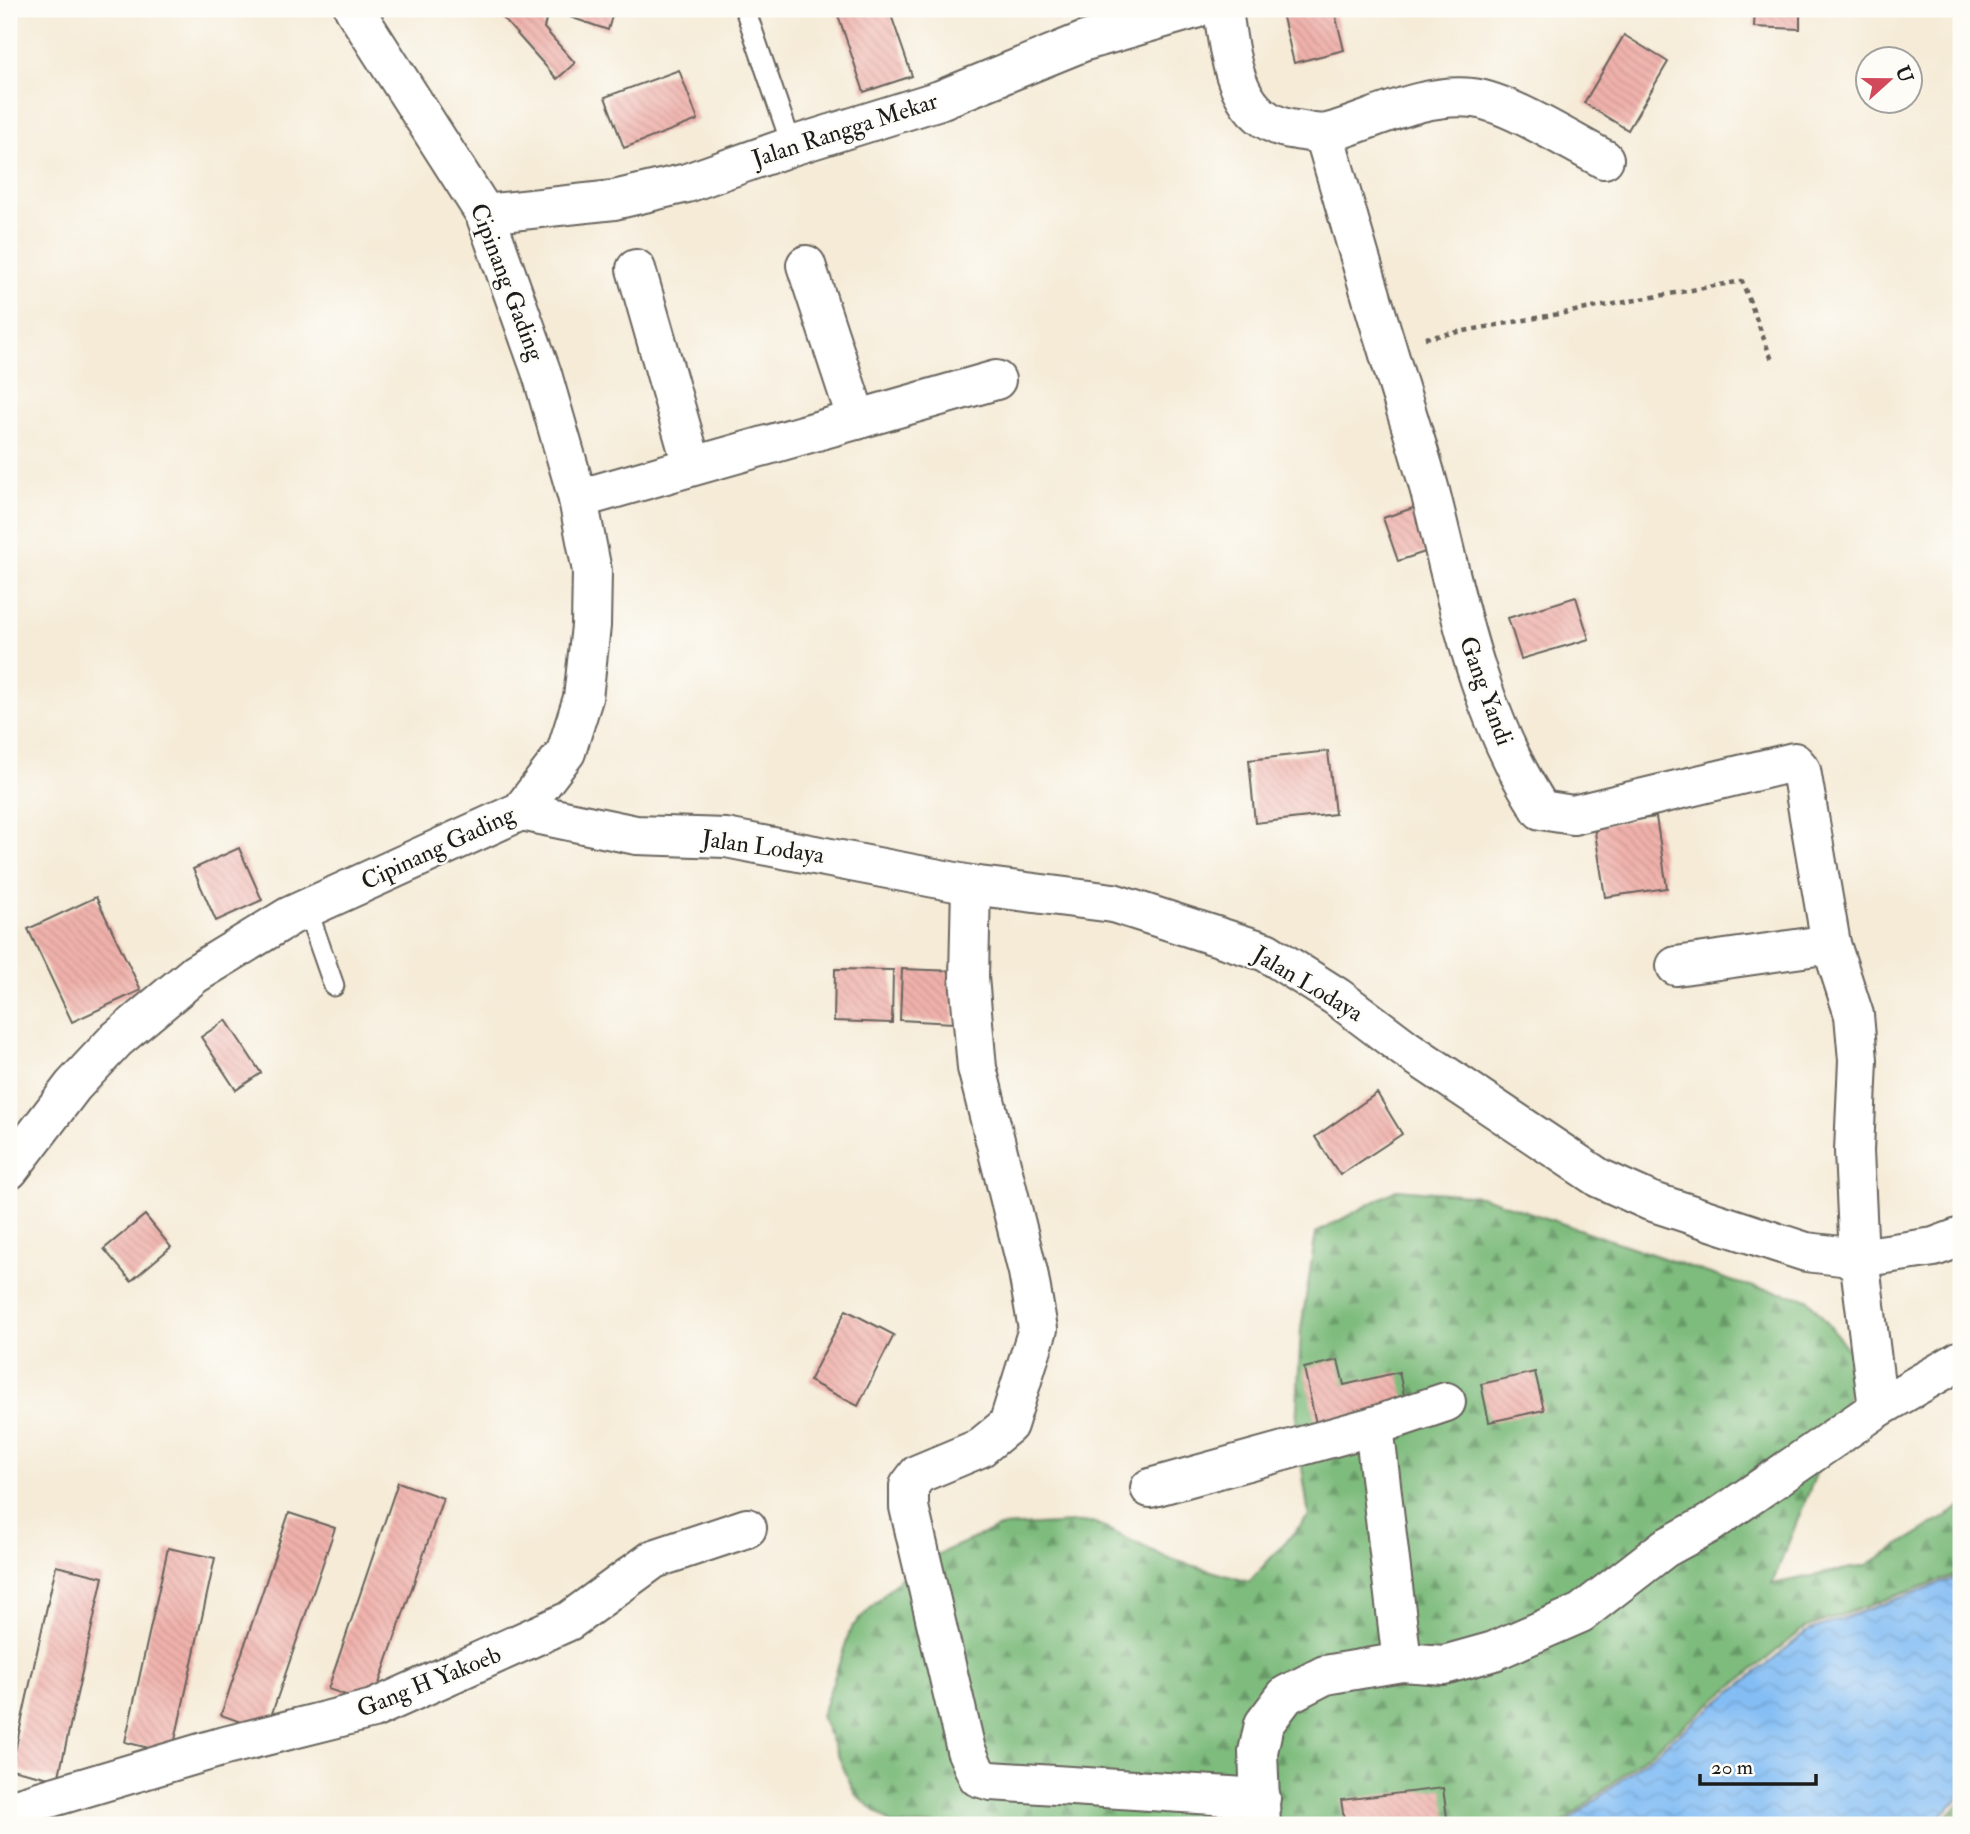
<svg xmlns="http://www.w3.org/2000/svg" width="1970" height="1834" viewBox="0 0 1970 1834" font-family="'IM FELL Double Pica',serif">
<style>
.forest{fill:url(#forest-firs);stroke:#4d6c4c;stroke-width:2}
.water{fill:url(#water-waves);stroke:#506c88;stroke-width:2}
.building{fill:url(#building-back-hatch)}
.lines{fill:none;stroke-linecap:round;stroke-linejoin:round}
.lane-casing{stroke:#68645d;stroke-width:23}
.street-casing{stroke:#68645d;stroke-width:42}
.path{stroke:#68645d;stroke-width:4.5;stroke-dasharray:5 5;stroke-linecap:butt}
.lane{stroke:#fff;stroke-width:19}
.street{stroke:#fff;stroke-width:38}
.labels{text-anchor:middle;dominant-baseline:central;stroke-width:5;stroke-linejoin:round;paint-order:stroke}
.street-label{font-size:24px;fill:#1c1c1c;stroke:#fdfcf7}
</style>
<defs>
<pattern id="forest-firs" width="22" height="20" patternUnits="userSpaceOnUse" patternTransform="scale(1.75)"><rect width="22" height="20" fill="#7ebc7d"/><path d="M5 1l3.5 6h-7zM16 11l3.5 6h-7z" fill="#669866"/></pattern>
<pattern id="water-waves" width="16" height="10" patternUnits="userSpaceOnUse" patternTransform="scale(1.75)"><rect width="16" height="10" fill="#83bdf4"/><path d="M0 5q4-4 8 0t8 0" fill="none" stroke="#71a2d1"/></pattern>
<pattern id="building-back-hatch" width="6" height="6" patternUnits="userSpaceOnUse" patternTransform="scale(1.75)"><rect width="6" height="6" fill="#f0b1ab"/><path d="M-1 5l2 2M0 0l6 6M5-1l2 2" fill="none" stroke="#cd9893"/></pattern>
</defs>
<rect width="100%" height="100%" fill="#fdfcf7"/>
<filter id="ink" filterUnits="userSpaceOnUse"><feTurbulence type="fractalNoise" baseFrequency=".0143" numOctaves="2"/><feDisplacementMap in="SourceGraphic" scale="14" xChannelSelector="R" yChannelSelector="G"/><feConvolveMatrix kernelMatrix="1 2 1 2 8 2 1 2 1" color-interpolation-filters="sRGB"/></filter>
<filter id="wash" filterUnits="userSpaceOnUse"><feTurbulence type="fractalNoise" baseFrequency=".00686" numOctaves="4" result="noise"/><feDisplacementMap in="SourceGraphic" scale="28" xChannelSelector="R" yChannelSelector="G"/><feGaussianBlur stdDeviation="1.57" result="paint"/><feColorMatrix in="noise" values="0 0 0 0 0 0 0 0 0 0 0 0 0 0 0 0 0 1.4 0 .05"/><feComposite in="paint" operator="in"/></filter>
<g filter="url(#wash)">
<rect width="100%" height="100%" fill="#f5ebd7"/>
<g class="forest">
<path d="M1398,1189L1481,1196L1737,1283L1808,1299L1860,1364L1772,1584L1867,1565L1961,1507V1573L1805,1628L1560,1825H892L855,1794L821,1717L851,1628L913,1565L1000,1527L1093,1522L1167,1558L1249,1582L1309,1516L1296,1427L1301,1329L1316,1233Z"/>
<path d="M1961,1802V1825H1937Z"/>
</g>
<path class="water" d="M1961,1576V1796L1931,1825H1564L1808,1631Z"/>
<g id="blocks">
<g class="building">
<path d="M512,9H541L547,15L544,28L575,63L557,79L502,17Z"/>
<path d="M572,9H614L608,30L570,17Z"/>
<path d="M836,9H889L912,76L864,92Z"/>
<path d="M917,9H951V10L919,16Z"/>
<path d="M1281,9H1334L1344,50L1294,63Z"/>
<path d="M1755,9H1800V29L1754,27Z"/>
<path d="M1624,35L1668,62L1628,130L1584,103Z"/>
<path d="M679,70L698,120L624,148L605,97Z"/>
<path d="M1419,506L1434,549L1398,561L1383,518Z"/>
<path d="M1576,597L1589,639L1521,659L1508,618Z"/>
<path d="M1328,751L1335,814L1255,823L1249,760Z"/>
<path d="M1656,817L1667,888L1605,897L1594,826Z"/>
<path d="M239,848L262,900L216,921L193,869Z"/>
<path d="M96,897L141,990L72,1022L28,929Z"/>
<path d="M835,969L893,970L892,1023L834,1021Z"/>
<path d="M902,969L955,971L953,1023L900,1020Z"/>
<path d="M226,1020L261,1073L236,1090L201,1037Z"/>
<path d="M1377,1093L1402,1134L1340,1175L1315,1137Z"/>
<path d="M145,1215L171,1247L131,1281L104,1249Z"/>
<path d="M846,1310L894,1335L858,1406L809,1381Z"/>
<path d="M1338,1360L1344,1385L1399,1372L1406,1404L1316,1424L1304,1368Z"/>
<path d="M1535,1372L1544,1410L1489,1422L1481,1384Z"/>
<path d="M398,1482L443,1498L372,1704L328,1689Z"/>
<path d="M289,1513L335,1528L266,1731L221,1715Z"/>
<path d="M168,1548L215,1558L172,1754L125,1742Z"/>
<path d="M56,1566L103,1577L58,1780L11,1769Z"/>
<path d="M1443,1788L1448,1825H1345L1341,1800Z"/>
</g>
</g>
</g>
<g filter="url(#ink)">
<use href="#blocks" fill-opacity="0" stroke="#68645d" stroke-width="2"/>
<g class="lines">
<g class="lane-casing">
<g id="lane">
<path d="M745,9L792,146"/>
<path d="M307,909L334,986"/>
</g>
</g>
<g class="street-casing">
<g id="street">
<path d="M1223,9C1230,59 1235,122 1296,130C1306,131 1318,135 1328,133C1374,120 1423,92 1473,98C1508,102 1571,142 1604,159"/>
<path d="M1324,134C1345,205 1365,277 1387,348C1401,396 1417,443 1430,491C1458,602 1477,712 1541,810L1573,815L1794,762L1801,770L1831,944"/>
<path d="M485,214L614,200L687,183L792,146L940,100L1085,41L1195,9"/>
<path d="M806,265L857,420"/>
<path d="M636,269L692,465"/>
<path d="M578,499L996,380"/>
<path d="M521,811L636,835L726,838L971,885L1113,903L1266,952L1337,997L1406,1049L1599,1178L1650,1201L1806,1252L1859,1258L1934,1247L1961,1237"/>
<path d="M971,885L969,977L977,1068L1028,1272L1038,1329L1008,1425L980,1448L918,1474L909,1486V1507L966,1750L978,1777L991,1781L1261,1798"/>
<path d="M9,1170L73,1086L116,1040L195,974L290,916L521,811L566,752L583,698L591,626L592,571L578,499L542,374L485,214L354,9"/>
<path d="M1878,1408L1961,1360"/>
<path d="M1374,1426L1402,1662"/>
<path d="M1150,1488L1374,1426L1446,1402"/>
<path d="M9,1810L221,1747L373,1709L569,1621L654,1559L747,1528"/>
<path d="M1261,1825L1258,1752L1264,1724L1286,1695L1325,1675L1402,1662L1444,1665L1494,1651L1581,1613L1665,1548L1709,1524L1878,1408L1859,1258L1854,1151L1858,1060L1854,1015L1831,944L1676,966"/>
</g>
</g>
<path class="path" d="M1425,338L1742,281L1773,363"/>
<use href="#lane" class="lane"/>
<use href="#street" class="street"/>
</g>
</g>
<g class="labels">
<g class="street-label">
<text transform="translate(845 130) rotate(-18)">Jalan Rangga Mekar</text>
<text transform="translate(507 282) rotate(69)">Cipinang Gading</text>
<text transform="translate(1486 691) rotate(70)">Gang Yandi</text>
<text transform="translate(763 847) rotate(8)">Jalan Lodaya</text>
<text transform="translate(438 848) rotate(-25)">Cipinang Gading</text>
<text transform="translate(1308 984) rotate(31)">Jalan Lodaya</text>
<text transform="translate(429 1682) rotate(-22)">Gang H Yakoeb</text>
</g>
</g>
<rect width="1970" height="1834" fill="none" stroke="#fdfcf7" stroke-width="35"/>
<g transform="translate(1889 80) rotate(69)"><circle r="33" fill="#fdfcf7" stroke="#a3a29f" stroke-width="2"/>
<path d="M0-5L12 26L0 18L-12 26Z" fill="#d1495b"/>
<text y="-10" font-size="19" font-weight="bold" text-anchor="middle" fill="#1c1c1c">U</text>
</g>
<path d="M1700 1774v10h116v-10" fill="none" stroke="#1c1c1c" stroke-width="3.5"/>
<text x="1711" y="1774" font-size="21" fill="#1c1c1c" stroke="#fdfcf7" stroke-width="5" paint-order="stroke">20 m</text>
</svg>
